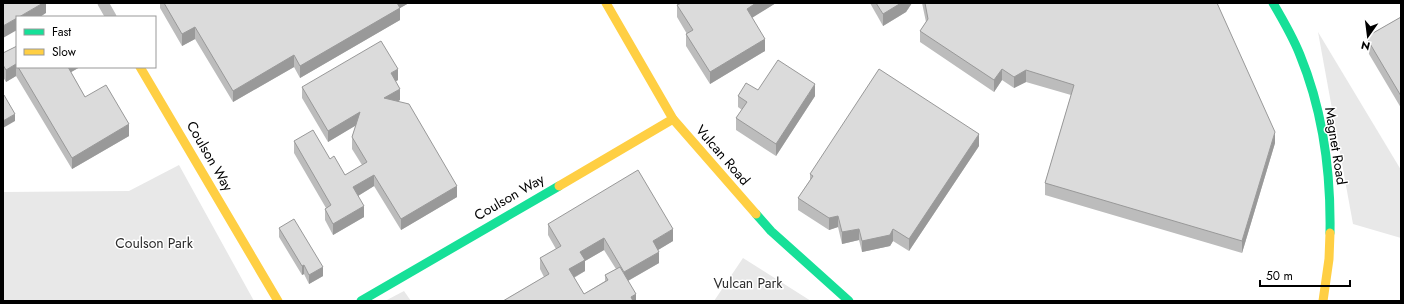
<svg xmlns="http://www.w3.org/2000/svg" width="1404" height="304" viewBox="0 0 1404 304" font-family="Jost,sans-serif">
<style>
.green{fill:#e8e8e8}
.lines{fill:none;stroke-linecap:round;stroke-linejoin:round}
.street{stroke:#bdbdbd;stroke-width:11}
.fast{stroke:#16e098;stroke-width:9}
.slow{stroke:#ffcf43;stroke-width:9}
.wall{fill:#bcbcbc;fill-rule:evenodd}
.shaded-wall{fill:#999}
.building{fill:#dbdbdb;stroke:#999}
.labels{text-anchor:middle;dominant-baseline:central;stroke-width:3;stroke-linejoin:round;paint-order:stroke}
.street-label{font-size:14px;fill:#000;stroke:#fff}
.park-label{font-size:14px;fill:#2c2c2c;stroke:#fff}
</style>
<rect width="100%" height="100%" fill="#fff"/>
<g class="green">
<path d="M1318,32L1401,170V238L1353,224Z"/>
<path d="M179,165L254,301H3V192L129,191Z"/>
<path d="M743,258L811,301H714Z"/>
<path d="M404,291L411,301H385Z"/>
</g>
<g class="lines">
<path class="street" d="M103,3L111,17"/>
<g class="fast">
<path d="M1273,3C1283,20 1293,37 1300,55C1323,111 1331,173 1330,233"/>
<path d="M756,214L771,231L849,301"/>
<path d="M361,301L559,186"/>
</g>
<g class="slow">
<path d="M606,3L673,119L756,214"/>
<path d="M140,67L278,301"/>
<path d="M559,186L673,119"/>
<path d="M1323,301L1329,259L1330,233"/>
</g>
</g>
<g class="wall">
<path d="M160,3H409L400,8V20L300,78L294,67L233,102L195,39L182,46L160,8Z"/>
<path d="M681,3H776L752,17L765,51L710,84L686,46V34H687L677,17V5Z"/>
<path d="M870,3H912L906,12L883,26Z"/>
<path d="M922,3H1217L1275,143L1242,253L1045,195V183L1071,95L1026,82L1014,88L1002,80L994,92L920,42V31L926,22Z"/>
<path d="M1401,17V108L1366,49V37Z"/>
<path d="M17,46V67H80L71,72L85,97L129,136L72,169L16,76L6,82L3,77V53Z"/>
<path d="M398,80L395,82L400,100L398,101L457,197L401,230L374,186L358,196L364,217L333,235L325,220V209L326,208L294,153V141L330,159L345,175L362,165L352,149V137L356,125L328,142L302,98V87Z"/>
<path d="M758,90L815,96L776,156L736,130V118L742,110L738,107V96Z"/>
<path d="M979,146L909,251L893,241L890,246L862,252L859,240L842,244L838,227L829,230L798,210V198L810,180V174Z"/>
<path d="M548,224L673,241L658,250L659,263L628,281L636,301H503L544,277L540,269V258L556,249L548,235ZM604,250L616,269L605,275V281L584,294L574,278L585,271V261Z"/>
<path d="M279,228L323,276L309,284L304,274L302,275L279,237Z"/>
</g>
<g class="shaded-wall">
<path d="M43,3H46V13L40,17H19Z"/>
<path d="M395,3H409L400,8V20L300,78V66Z"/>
<path d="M756,3H776L747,21V9Z"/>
<path d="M901,3H912L906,12L883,26V14Z"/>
<path d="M17,18V30L3,38V26Z"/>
<path d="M195,27V39L182,46V34Z"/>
<path d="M765,39V51L710,84V72Z"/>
<path d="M294,55V67L233,102V91Z"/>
<path d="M16,64V76L6,82V70Z"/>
<path d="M66,67H80L66,75Z"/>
<path d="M398,69V80L391,84V73Z"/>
<path d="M1002,69V80L994,92V80Z"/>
<path d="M1026,70V82L1014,88V77Z"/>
<path d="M815,84V96L776,156V144Z"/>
<path d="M400,89V100L384,109V98Z"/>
<path d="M360,112V123L328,142V131Z"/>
<path d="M15,114V121L3,128V121Z"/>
<path d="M129,124V136L72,169V158Z"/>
<path d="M1275,132V143L1242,253V241Z"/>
<path d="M979,134V146L909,251V239Z"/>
<path d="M374,175V186L353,199V187Z"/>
<path d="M457,186V197L401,230V219Z"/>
<path d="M364,206V217L333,235V224Z"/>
<path d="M838,216V227L829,230V218Z"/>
<path d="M673,229V241L653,253V241Z"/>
<path d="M859,229V240L842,244V232Z"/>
<path d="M893,229V241L890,246L862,252V241Z"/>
<path d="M604,238V250L585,261V271L569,280V269L580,252Z"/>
<path d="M659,252V263L624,283V272Z"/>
<path d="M304,265V274L302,275V266Z"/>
<path d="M323,267V276L309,284V275Z"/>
<path d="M636,294V301H631V297Z"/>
</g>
<g class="building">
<path d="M3,3H43L19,17H17V18L3,26Z"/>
<path d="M164,3H397L400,8L300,66L294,55L233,91L195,27L182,34Z"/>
<path d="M681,3H756L747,9L765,39L710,72L686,34L693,30L677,5Z"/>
<path d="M876,3H901L883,14Z"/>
<path d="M925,3H1217L1275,132L1242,241L1045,183L1074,85L1026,70L1014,77L1002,69L994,80L920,31L928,19Z"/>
<path d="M1401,17V96L1366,37Z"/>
<path d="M381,41L398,69L391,73L400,89L384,98L409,104L457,186L401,219L374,175L353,187L364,206L333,224L325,209L331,205L294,141L313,130L330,159L334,156L345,175L367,162L352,137L360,112L328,131L302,87Z"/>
<path d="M17,46V65L16,64L6,70L3,65V53Z"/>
<path d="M778,60L815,84L776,144L736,118L747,102L738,96L746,83L758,90Z"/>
<path d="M18,67H68L85,97L106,85L129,124L72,158Z"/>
<path d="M879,69L979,134L909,239L893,229L890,235L862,241L859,229L842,232L838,216L829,218L798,198L813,176L810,174Z"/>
<path d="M3,95H4L15,114L3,121Z"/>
<path d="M638,170L673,229L653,241L659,252L624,272L604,238L580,252L585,260L569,269L584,294L608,280L605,275L620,267L636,294L631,297L633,301H620V300L619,301H503L549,274L540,258L561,246L548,224Z"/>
<path d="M294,219L323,267L309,275L304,265L302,266L279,228Z"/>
</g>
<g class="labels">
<g class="street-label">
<text transform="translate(1336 146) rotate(81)">Magnet Road</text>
<text transform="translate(723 155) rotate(49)">Vulcan Road</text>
<text transform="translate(210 156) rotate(60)">Coulson Way</text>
<text transform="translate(509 197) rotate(-30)">Coulson Way</text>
</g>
<g class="park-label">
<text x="154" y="243">Coulson Park</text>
<text x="748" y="283">Vulcan Park</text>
</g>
</g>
<rect width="1404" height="304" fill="none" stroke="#000000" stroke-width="8"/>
<rect x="16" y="16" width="140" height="52" fill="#ffffff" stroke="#999999"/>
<rect x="24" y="29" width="20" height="6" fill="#16e098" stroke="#999999"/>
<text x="52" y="36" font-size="12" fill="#000000">Fast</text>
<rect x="24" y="49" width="20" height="6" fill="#ffcf43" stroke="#999999"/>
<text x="52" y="56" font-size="12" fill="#000000">Slow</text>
<g transform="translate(1368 36) rotate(194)" stroke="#ffffff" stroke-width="3" paint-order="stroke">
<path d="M0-3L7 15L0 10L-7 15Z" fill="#000000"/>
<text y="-6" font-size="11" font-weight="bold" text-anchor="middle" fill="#000000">N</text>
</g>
<path d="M1260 280v6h90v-6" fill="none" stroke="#000000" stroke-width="2"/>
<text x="1266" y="280" font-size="12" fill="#000000" stroke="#ffffff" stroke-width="3" paint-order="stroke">50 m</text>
</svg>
